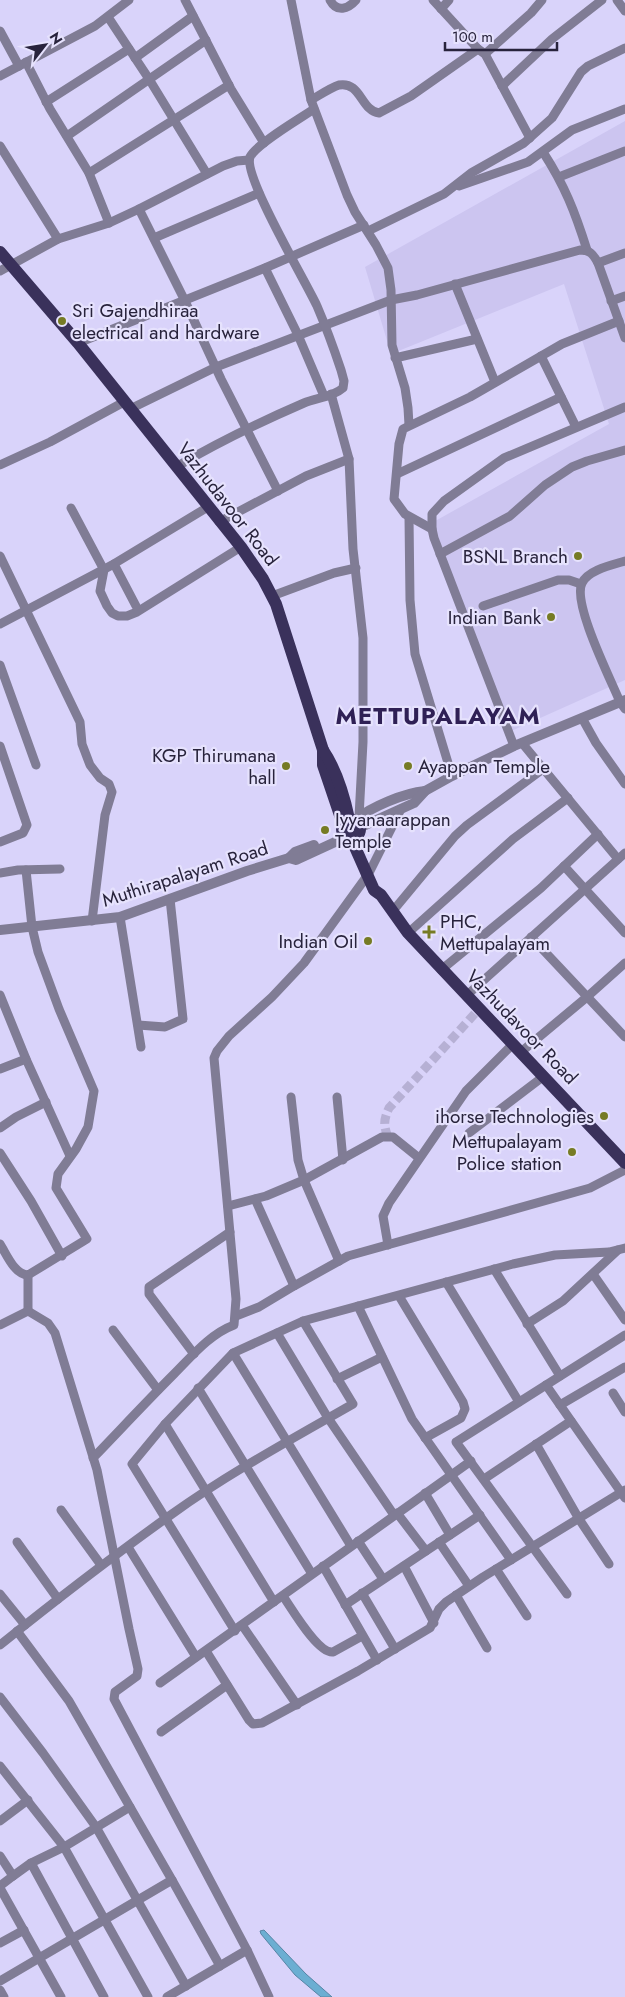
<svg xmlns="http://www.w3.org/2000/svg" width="625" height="1997" viewBox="0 0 625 1997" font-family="Jost,sans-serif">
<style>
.built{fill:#ccc5f0}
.water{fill:#6baed2;stroke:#5784a5}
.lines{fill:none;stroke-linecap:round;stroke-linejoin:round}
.minor-tunnel{stroke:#b6b0d4;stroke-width:9;stroke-dasharray:9 4.5;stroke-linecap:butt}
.minor{stroke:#807c95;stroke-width:9}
.tertiary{stroke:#807c95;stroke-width:10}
.primary{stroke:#3a315b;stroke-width:12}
.poi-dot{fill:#767b24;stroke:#e6e2fd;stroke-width:2}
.labels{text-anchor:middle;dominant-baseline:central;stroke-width:4.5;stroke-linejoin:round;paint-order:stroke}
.poi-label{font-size:19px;fill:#28233c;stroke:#e6e2fd;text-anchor:end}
.street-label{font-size:19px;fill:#28233c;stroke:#e6e2fd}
.district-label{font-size:24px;font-weight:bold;letter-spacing:1px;fill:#2f2055;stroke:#e6e2fd}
</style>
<rect width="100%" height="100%" fill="#d9d3fa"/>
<path class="built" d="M625,121V680L509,732L428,525L609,424L564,284L391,354L365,267Z"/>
<path class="water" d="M264,1930L306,1974L332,1997H321L295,1975L261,1934L260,1931Z"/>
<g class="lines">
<path class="minor-tunnel" d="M388,1137C383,1125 384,1119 389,1108L479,1009"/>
<g class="minor">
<path d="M185,0L231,89L264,143"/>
<path d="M291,0L311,100L347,195L355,212L376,245L388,268L391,290L392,345L405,388L408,408L409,425"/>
<path d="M330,0C337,13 348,9 356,0"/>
<path d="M433,0L478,49L485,54L530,138"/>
<path d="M617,0L625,11"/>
<path d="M441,9L449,0"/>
<path d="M108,17L149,79L207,174"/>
<path d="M0,31L19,66"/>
<path d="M485,54L531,13L542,0"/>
<path d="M135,58L193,16"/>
<path d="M26,62L50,109L89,173L109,223"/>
<path d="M0,76L95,26L129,0"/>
<path d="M502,86L552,39L602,0"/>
<path d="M311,100C320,95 330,88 339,85C361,81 361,111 379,113L411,96L478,49"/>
<path d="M46,102L129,49"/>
<path d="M67,136L206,40"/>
<path d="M0,146L58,239"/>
<path d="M543,152C565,186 575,212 587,250"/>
<path d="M89,173L229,85"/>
<path d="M559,177L625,151"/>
<path d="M459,186L528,162L572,130L625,109"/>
<path d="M139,209L184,299L221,379L278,491"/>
<path d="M368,231L444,194L471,173L524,143L552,118L581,72L588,66L625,48"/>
<path d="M154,238L259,193"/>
<path d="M598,263L625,253"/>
<path d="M265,268L298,335L324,396"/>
<path d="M0,271L58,239L109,223L139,209L223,166L237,161L249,160"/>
<path d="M455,284L495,382"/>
<path d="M611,301L625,296"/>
<path d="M78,343L265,268L364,225"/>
<path d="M541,356L576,427"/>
<path d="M395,358L477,339"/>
<path d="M331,394L349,459L353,549L363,638V742L359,817"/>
<path d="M130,409L216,367L391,300L417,295L580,250C590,250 593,254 598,263L625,338"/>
<path d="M0,465L50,442L124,402"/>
<path d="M176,467C217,443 260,422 304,403C316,398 333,397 343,388L344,381L341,370C334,349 326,327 317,306C306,282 243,176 250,157C256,144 301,118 314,109"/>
<path d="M397,474L561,397"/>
<path d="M71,508L104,570L100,591L107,606L112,613L118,616H127L137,612L241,547"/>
<path d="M409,517L410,600L415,654L452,776"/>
<path d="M219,522L306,476L349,459"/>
<path d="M432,529L405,514L394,499L399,444L403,429L470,397L562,344L619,321"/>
<path d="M440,554L510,516L545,485L572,467L587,461L625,450"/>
<path d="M0,556L80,722L82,744L90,765L100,778L109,784L112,792L105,815L92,921"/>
<path d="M625,561C612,565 588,570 582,583C572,603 611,680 620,702L625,709"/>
<path d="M114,564L136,606"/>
<path d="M272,596L334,573L356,568"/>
<path d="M483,606L558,580H569L581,584"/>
<path d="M0,624L112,565L208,507"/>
<path d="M0,665L36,765"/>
<path d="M582,718L596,743L625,784"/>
<path d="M522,743L618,859"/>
<path d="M0,746L27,825L23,833L0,842"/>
<path d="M514,746L434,538L432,529V514L444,501L504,458L625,407"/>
<path d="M564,866L625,933"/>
<path d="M370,871L401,809"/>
<path d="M0,873L18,870L60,869"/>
<path d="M392,912L455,836L467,825L543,769"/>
<path d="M120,917L141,1047"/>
<path d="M408,933L513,839L568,798"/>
<path d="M531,937L625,1037"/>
<path d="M441,970L541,888L598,834"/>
<path d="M0,995L26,1059L70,1156"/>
<path d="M466,996L625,853"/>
<path d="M138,1025L165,1027L183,1019L170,899"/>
<path d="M521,1052L587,997L625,963"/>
<path d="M0,1069L26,1059"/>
<path d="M291,1097L298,1160L304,1180L339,1261"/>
<path d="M337,1097L343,1160"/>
<path d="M0,1128L16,1117L46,1102"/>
<path d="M469,1133L544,1076"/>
<path d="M0,1153L31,1201L62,1256"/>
<path d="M255,1199L294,1286"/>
<path d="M228,1206L266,1196L304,1180L382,1137H393L419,1158"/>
<path d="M0,1244C7,1255 14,1274 28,1275L87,1239L56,1188L58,1174L76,1149L88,1127L94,1091L59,1009L38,952L32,927L26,870"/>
<path d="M388,1245L383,1216L389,1203L466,1091L513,1044"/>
<path d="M494,1269L560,1376"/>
<path d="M593,1274L625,1320"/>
<path d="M28,1275V1311"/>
<path d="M446,1282L519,1402"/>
<path d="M399,1296L463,1402L465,1409L461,1418L425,1438"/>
<path d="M358,1306L412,1419L511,1560"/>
<path d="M28,1311L48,1323L55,1333L97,1470L129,1629L138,1669L137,1676L115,1692L114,1699L247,1950L269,1997"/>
<path d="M236,1316L259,1307L294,1286L348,1256L590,1188L625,1170"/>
<path d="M527,1324L563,1301L618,1250"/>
<path d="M0,1325L28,1311"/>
<path d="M113,1330L158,1390"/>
<path d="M277,1333L328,1418L394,1515"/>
<path d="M233,1353L351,1546"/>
<path d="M194,1354L149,1294V1287L230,1232"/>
<path d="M337,1379L382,1357"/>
<path d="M546,1385L625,1498"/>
<path d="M198,1388L312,1574"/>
<path d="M613,1393L625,1412"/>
<path d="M560,1405L625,1367"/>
<path d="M165,1424L274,1602"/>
<path d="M536,1444L579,1519L609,1564"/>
<path d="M93,1458C120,1430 147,1401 174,1374C192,1356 210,1334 234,1325L236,1299L214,1058L217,1051L229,1036L272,997L304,963L367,876"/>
<path d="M484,1479L571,1421"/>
<path d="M425,1493L450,1535"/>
<path d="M61,1510L101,1565"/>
<path d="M397,1513L426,1551"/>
<path d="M358,1541L383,1579"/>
<path d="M17,1542L58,1599"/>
<path d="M439,1542L469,1586"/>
<path d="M128,1547L196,1657"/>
<path d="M323,1566L377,1660"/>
<path d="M404,1566L434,1623"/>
<path d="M496,1569L527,1616"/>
<path d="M362,1593L395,1649"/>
<path d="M0,1594L25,1625"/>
<path d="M567,1594L456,1442L625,1335"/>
<path d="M456,1595L487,1648"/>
<path d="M283,1596C292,1609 318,1654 333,1652L362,1636"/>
<path d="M345,1605L480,1515"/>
<path d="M242,1625L297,1705"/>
<path d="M17,1631L69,1701L172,1880L220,1966"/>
<path d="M235,1631L132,1464L165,1424L233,1353L303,1321L513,1264L555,1255L609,1252L625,1248"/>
<path d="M0,1645C56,1600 113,1556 172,1514C229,1473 292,1439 353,1404L303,1321"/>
<path d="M206,1651L249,1720L253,1724L262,1723L358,1671L430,1628L439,1609L446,1602L483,1577L625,1490"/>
<path d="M160,1683L471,1461"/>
<path d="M0,1697L43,1753L96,1827L186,1986"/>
<path d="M161,1732L227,1685"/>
<path d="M0,1766L64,1847L148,1997"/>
<path d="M0,1821L28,1800"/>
<path d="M0,1856L13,1876L0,1886"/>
<path d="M31,1863L104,1997"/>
<path d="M13,1876L31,1863L64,1847L130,1807"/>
<path d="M0,1888L61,1997"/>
<path d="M0,1943L24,1930"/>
<path d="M0,1981L172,1880"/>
<path d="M0,1990L4,1997"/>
<path d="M167,1997L247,1950"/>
</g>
<g class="tertiary">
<path d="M355,820C371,807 404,793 425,791"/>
<path d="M361,827L414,803L425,791L452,776L514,746L625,700"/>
<path d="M289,858L295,852L314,845"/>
<path d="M0,930L120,917L247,871L289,858L296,860L346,837"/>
</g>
<g class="primary">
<path d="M0,252L78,343L241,547L263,579L276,604L323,750V765L343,824"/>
<path d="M323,750C337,771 344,795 349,819"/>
<circle cx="351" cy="829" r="9"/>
<path d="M351,838L374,890L381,895L408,933L625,1163"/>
</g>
</g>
<g class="poi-dot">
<circle cx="62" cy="321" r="5"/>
<circle cx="578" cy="556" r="5"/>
<circle cx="551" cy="617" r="5"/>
<circle cx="286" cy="766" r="5"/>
<circle cx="408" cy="766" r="5"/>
<circle cx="325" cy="830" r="5"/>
<path d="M426.5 924.5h5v5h5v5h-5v5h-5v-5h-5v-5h5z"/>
<circle cx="368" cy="941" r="5"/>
<circle cx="604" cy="1116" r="5"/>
<circle cx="572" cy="1152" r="5"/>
</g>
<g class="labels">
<g class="poi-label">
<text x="72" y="310" text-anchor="start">Sri Gajendhiraa<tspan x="72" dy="22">electrical and hardware</tspan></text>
<text x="568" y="556">BSNL Branch</text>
<text x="541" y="617">Indian Bank</text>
<text x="276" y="755">KGP Thirumana<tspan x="276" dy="22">hall</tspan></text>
<text x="418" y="766" text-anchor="start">Ayappan Temple</text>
<text x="335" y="819" text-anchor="start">Iyyanaarappan<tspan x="335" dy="22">Temple</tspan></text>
<text x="440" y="921" text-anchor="start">PHC,<tspan x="440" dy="22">Mettupalayam</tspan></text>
<text x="358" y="941">Indian Oil</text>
<text x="594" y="1116">ihorse Technologies</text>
<text x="562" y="1141">Mettupalayam<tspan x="562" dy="22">Police station</tspan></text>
</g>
<g class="street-label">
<text transform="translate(228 504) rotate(52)">Vazhudavoor Road</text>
<text transform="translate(185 874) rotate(-18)">Muthirapalayam Road</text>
<text transform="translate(522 1027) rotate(46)">Vazhudavoor Road</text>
</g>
<g class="district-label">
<text x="438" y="715">METTUPALAYAM</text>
</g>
</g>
<g transform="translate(45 45) rotate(59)" stroke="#e6e2fd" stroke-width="4" paint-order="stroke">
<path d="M0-4L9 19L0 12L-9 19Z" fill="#28233c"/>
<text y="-8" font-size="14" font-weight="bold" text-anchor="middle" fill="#28233c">N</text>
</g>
<path d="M445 42v8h112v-8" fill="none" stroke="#28233c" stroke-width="2.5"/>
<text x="452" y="42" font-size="15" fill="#28233c" stroke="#e6e2fd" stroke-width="4" paint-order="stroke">100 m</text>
</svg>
